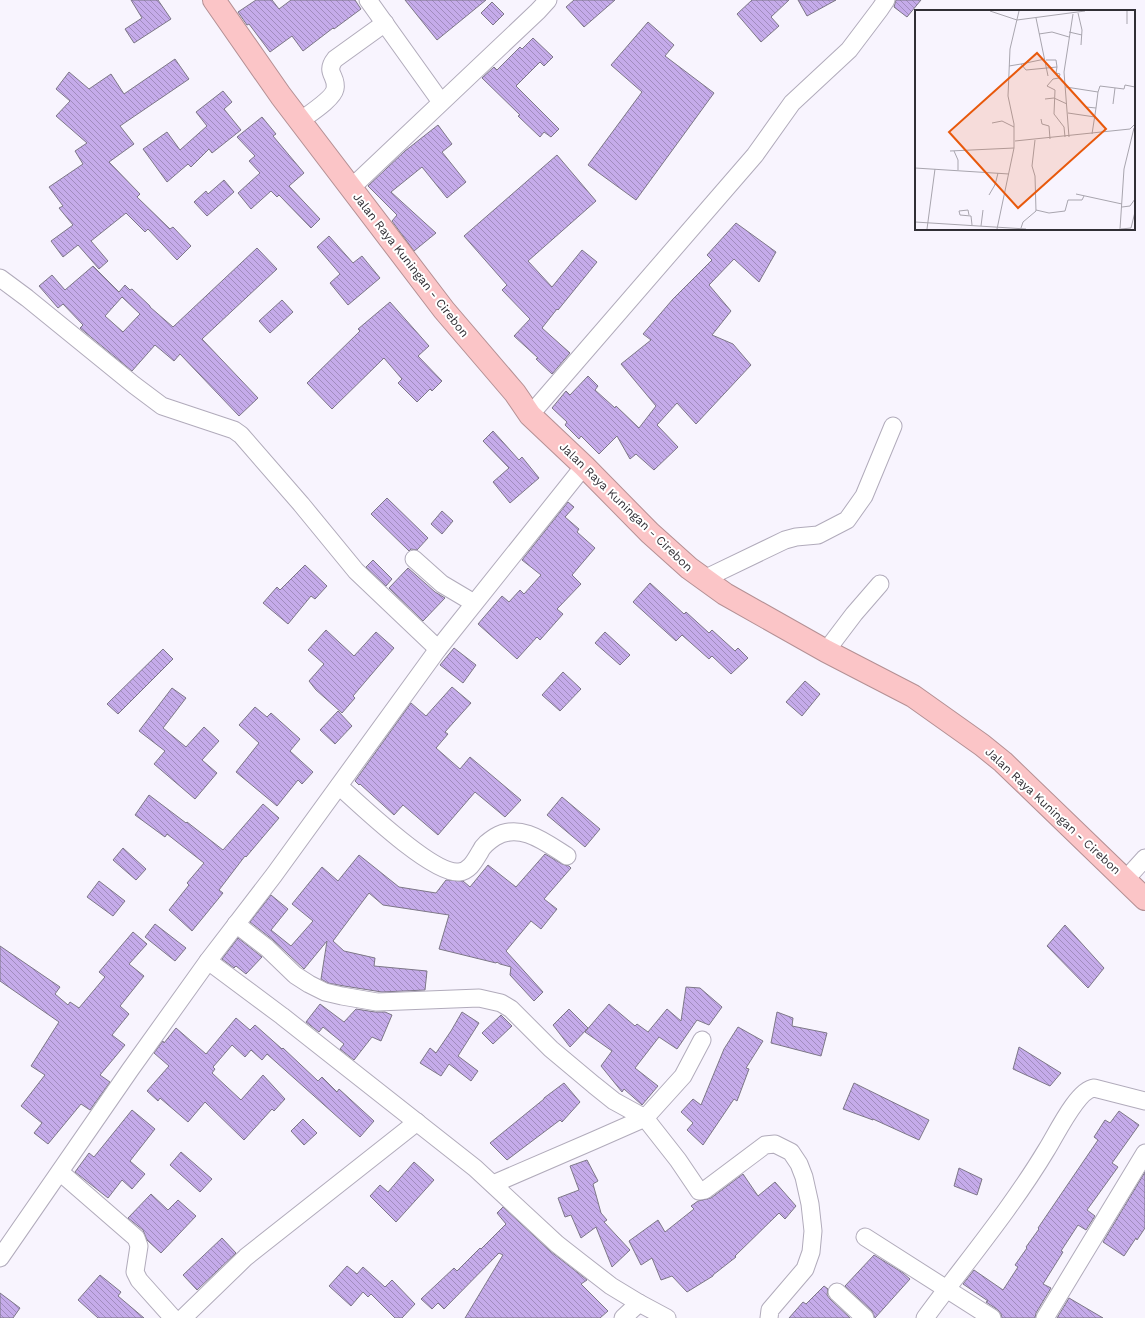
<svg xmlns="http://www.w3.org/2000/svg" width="1145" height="1318" viewBox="0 0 1145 1318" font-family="'Work Sans',sans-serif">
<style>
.building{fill:url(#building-back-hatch);stroke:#7d7787;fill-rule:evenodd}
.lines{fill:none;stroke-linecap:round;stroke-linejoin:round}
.minor-casing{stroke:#b1abbb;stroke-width:19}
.highway-casing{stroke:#b49094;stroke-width:24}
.minor{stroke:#fff;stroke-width:17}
.highway{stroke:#fbc5c7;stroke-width:22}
.labels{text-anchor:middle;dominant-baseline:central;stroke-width:4;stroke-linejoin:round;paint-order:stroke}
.street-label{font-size:12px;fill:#312f35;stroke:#fff}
.inset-road{fill:none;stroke:#a8a5ae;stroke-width:1}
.view{fill:#e8590c;fill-opacity:0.15;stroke:#e8590c;stroke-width:2}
.inset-edge{fill:none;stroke:#312f35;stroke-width:2}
</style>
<defs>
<pattern id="building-back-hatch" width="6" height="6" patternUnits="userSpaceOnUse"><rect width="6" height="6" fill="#c5abea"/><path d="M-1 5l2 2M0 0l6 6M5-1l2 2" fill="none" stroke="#a18cbe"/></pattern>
</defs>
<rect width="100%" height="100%" fill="#f8f4fe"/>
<g class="building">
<path d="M131,0H158L171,19L134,43L125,29L142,18Z"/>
<path d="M256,0H272L279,9L291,0H355L361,9L334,29L333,28L303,51L292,36L270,52L249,24L247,25L238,12Z"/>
<path d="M405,0H486L437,40Z"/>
<path d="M574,0H615L584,27L566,7Z"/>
<path d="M752,0H789L771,17L779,26L761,42L737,14Z"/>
<path d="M798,0H836L807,16Z"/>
<path d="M896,0H921L907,17L894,7Z"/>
<path d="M492,2L504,14L493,25L481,13Z"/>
<path d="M648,22L674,45L665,56L714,93L636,200L588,165L642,92L611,65Z"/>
<path d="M533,38L553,57L544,66L540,62L516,86L559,129L551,137L544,132L540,137L518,116L520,115L482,78L494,67L497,70L520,47L522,49Z"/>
<path d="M175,59L189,79L120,126L134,144L109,162L140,194L137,197L170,229L173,227L191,246L177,260L148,229L145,232L126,213L91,241L108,261L99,269L78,245L63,257L51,241L73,225L59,208L63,206L49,187L83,164L75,151L87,143L56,116L70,101L56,89L69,72L89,89L111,74L124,94Z"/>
<path d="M223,91L232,102L224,109L241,130L212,153L209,149L191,167L188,164L167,182L143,149L167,132L180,150L207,126L196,112Z"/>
<path d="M262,117L276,134L273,136L304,173L289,186L320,219L311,228L279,195L277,197L271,191L251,209L238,193L260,173L249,161L255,156L237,137Z"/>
<path d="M438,125L452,144L442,152L466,182L447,198L422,167L391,192L436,233L414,251L392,221L397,215L368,186L405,151Z"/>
<path d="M557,155L596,201L528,261L552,287L582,250L597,262L558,310L557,309L542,328L570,353L552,374L536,359L538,358L514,336L530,319L502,290L507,285L464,236Z"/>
<path d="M224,180L234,192L207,216L194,202L206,191L208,194Z"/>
<path d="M736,223L776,252L759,282L734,259L709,285L731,311L712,335L733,344L751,365L696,424L677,403L657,425L678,447L654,470L636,454L630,459L617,436L599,454L581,436L579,439L565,425L567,422L552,408L566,391L570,395L588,376L598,386L595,390L615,408L616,406L639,428L656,406L621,364L651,340L643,334L673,299L712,260L707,255Z"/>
<path d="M329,236L353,263L362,256L380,278L348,305L330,283L340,274L317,247Z"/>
<path d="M257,248L277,269L202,339L258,398L239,416L180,354L174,361L155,345L132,371L80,328L83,325L63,304L58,308L39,286L52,275L65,290L93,266L119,292L125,285L130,290L132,289L150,306V307L173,327ZM122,297L140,314L123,332L105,316Z"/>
<path d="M282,300L293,312L270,333L259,321Z"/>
<path d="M390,302L429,346L418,356L442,381L432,391L430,389L417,402L398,383L402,379L384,358L332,409L307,383L360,331L358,329Z"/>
<path d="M493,431L519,460L522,457L539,478L510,503L493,482L509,468L483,441Z"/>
<path d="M387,498L428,538L417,550L411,549L409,551L371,514Z"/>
<path d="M568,502L574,507L565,517L579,529L577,532L595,548L572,575L581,584L557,609L563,614L540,640L537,637L517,659L478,624L502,596L509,602L520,590L524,594L541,575L522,560Z"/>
<path d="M442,511L453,521L442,534L431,524Z"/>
<path d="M373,560L392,579L386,586L366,567Z"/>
<path d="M305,565L327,586L315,599L311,596L288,624L263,603L277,587L280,590Z"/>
<path d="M408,568L435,592L445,598L423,621L389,588Z"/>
<path d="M650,583L684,614L686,612L709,633L712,630L735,651L738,648L748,658L731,674L712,656L709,659L682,635L676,641L633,602Z"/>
<path d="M326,630L354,656L376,632L394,648L353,696L355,698L342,713L316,690L309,681L324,664L308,650Z"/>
<path d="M605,632L630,655L620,665L595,643Z"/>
<path d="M454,648L476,665L463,683L440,665Z"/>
<path d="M163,649L173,659L118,714L107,704Z"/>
<path d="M563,672L581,689L560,711L542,695Z"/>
<path d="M805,681L820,694L802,716L786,702Z"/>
<path d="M452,687L471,703L445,732L448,734L436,748L460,769L470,757L521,800L505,817L475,792L438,835L403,805L394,815L360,784L359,785L355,781L411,703L426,716Z"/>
<path d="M172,688L186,698L163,728L186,747L204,727L219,741L202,760L217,773L195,799L154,764L165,751L139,731Z"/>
<path d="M255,707L267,717L271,713L300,739L290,751L313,772L302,784L298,780L277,806L236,772L259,743L239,725Z"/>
<path d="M338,711L352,726L335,744L320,730Z"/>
<path d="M149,795L186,823L187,822L223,850L263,804L279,818L246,857L245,856L219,890L223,893L192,931L169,910L189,885L187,883L204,863L167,834L165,837L135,815Z"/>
<path d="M562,797L600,829L585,847L547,815Z"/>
<path d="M123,848L146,869L136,880L113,860Z"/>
<path d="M545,854L562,864L569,866L571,868L544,899L557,909L541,929L531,921L506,951L543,992L534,1001L510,975L511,967L500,964L497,962L496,963L439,949L449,915L383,905L369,893L333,941L344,951L375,958L374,966L427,971L425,990L382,992L344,986L328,983L321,979L327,941L304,969L273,940L250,922L271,895L288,909L271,930L291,946L313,921L292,904L322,867L338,881L359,855L399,887L436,893L446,880L463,881L470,887L488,865L516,887Z"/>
<path d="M99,881L125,901L113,916L87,897Z"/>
<path d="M155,924L186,948L175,961L145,937Z"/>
<path d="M1065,925L1104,968L1088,988L1047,946Z"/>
<path d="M133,932L147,944L129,964L144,976L120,1006L129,1014L112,1035L125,1045L100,1075L110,1082L90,1110L81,1104L48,1144L34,1133L42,1123L21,1106L45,1075L31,1066L59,1022L0,981V946L60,987L55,994L68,1005L70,1002L79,1008L105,977L99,972Z"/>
<path d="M238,938L262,957L246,974L236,966L234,968L222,959Z"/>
<path d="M686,987L700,988L722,1007L709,1025L697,1020L677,1049L659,1037L635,1068L658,1086L642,1105L624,1089L622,1092L601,1066L612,1051L585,1032L609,1004L635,1026L637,1024L648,1032L667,1009L681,1021Z"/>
<path d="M320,1004L344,1022L356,1009L375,1012H385L392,1015L381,1041L372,1037L354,1060L340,1049L344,1044L323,1027L319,1032L306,1022Z"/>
<path d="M569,1009L588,1028L570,1047L553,1025Z"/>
<path d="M462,1012L479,1023L458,1056L478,1071L471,1081L449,1064L441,1076L420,1063L430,1048L436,1053L451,1031Z"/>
<path d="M777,1012L793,1018L792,1026L827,1033L821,1056L771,1043Z"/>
<path d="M501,1015L512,1026L493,1044L482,1033Z"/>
<path d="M236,1018L250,1030L255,1025L282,1049L283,1048L318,1081L322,1077L337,1092L339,1089L374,1121L360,1137L267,1054L262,1060L251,1050L245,1057L232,1045L213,1067L215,1069L212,1073L241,1100L263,1075L285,1099L274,1111L272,1109L244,1140L205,1102L188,1122L160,1098L158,1101L147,1091L169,1066L154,1053L163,1041L164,1043L176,1028L206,1054Z"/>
<path d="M738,1027L763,1041L746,1068L749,1069L737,1101L734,1099L703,1145L687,1130L693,1123L681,1112L693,1099L701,1105L724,1049Z"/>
<path d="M1019,1047L1061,1073L1050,1086L1013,1069Z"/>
<path d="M564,1083L580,1102L562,1122L560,1120L507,1160L490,1143L544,1099V1098Z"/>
<path d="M854,1083L929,1120L919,1140L873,1119V1120L843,1109Z"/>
<path d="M132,1110L155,1129L130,1161L145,1174L132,1189L122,1180L108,1198L75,1172L89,1153L94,1157Z"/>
<path d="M1119,1111L1139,1125L1112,1163L1118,1167L1087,1210L1095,1216L1086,1230L1078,1225L1061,1251L1063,1252L1043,1284L1051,1288L1036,1313L1035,1318H1002L1001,1314L998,1310L986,1302L988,1301L963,1284L974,1270L1003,1290L1018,1267L1015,1265L1027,1248L1026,1247L1039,1229L1038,1228L1098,1140L1094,1137L1105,1120L1110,1123Z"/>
<path d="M303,1119L317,1133L304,1145L291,1131Z"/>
<path d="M181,1152L212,1179L200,1192L170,1165Z"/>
<path d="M587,1160L598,1181L593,1184L601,1213L607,1220L604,1222L630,1250L612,1267L596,1227L581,1238L571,1215L565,1217L558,1198L579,1190L570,1166Z"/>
<path d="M414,1162L434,1180L396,1222L370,1196L380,1185L388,1192Z"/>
<path d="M959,1168L982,1179L977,1195L954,1186Z"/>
<path d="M1145,1172V1228L1137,1240L1136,1238L1124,1256L1103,1242Z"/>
<path d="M743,1174L758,1196L775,1182L796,1206L785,1219L779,1213L735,1256L736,1257L713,1275V1276L687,1292L672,1276L661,1280L652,1258L641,1265L629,1241L658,1220L665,1232L694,1209L691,1206L698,1201L711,1198Z"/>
<path d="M151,1194L168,1210L178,1200L196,1216L161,1253L147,1240L143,1230L128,1218Z"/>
<path d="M503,1207L550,1251L587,1280L581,1284L608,1311L600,1318H465L503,1255L499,1253L444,1309L438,1303L432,1309L421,1299L454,1268L457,1271L480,1248L481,1249L506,1224L497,1213Z"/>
<path d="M222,1238L236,1253L197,1290L183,1275Z"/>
<path d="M874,1255L903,1273L910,1279L875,1318L872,1311L845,1286Z"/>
<path d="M347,1266L357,1274L363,1267L385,1287L392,1280L415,1304L402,1318H395L371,1294L368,1297L363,1292L351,1306L329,1286Z"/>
<path d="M100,1275L121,1292L118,1296L144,1318H98L78,1300Z"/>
<path d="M824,1286L828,1289L827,1295L830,1299L850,1318H789L803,1302L806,1304Z"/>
<path d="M0,1293L20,1308L13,1318H0Z"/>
<path d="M1069,1298L1103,1318H1057Z"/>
</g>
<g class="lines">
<g class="minor-casing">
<g id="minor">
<path d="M368,0L441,102"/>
<path d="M300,121C309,114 333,99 335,89C338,76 324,73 335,59L385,23"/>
<path d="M351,188L538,11L548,0"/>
<path d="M0,278L27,298L134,385L162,406L234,430L241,435L301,504L356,571L438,649"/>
<path d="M530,415L755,155L792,103L849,50L880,9L886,0"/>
<path d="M414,559L442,584L474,603"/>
<path d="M704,579L785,540L796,537L818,535L847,520L864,496L893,426"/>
<path d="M826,651L854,614L880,584"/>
<path d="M339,786C360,805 433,875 459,872C470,871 475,860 480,852C483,845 489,841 495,837C520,822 545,842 567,856"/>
<path d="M1125,880L1145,858"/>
<path d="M236,924L267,948L295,975L309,984L325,992L342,996L377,1002L479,998L501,1003L511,1009L551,1049L594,1085L614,1101L645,1118L678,1160L699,1191L705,1190L765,1145L775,1144L791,1152L799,1164L804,1177L810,1204L813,1231L811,1252L805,1269L770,1310L769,1318"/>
<path d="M208,961L282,1016L475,1168L557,1244L580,1262L611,1286L639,1303L667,1318"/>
<path d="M60,1172L136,1238L139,1246L135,1272L139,1280L173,1318"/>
<path d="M493,1184L595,1140L645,1118L683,1076L702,1040"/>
<path d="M865,1237L992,1318"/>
<path d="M0,1258L130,1070L208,961L274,875L438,649L584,466"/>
<path d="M837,1292L865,1318"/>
<path d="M183,1318L246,1257L417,1122"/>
<path d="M623,1318L639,1303"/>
<path d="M925,1318C966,1262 1011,1209 1047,1149C1056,1135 1077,1090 1094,1088L1145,1101"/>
<path d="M1045,1318L1145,1153"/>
</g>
</g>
<g class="highway-casing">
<path id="highway" d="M214,0L281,96L444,310L515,393L530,415L584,466L650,533L689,568L725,594L826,651L913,696L982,745L1003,762L1145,899"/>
</g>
<use href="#minor" class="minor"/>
<use href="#highway" class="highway"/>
</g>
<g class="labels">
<g class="street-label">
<text transform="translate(411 265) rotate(52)">Jalan Raya Kuningan - Cirebon</text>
<text transform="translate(626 507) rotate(44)">Jalan Raya Kuningan - Cirebon</text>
<text transform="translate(1053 811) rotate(43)">Jalan Raya Kuningan - Cirebon</text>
</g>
</g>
<g transform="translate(915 10)">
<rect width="220" height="220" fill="#f8f4fe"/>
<path class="inset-road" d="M75,1L102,10L170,1M212,1V14M163,3L167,20L166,35M121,8L133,66M154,22L167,25M124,24L137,22L154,27M131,50H141L142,57M106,54L130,49M94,56L106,54L111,60L142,57L141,63L145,64M145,64L144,68L138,69L132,76L140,80L139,104L149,117L150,127M151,77L183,82L185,76L209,79L210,75L220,77M130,89L139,88L152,94M198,94L200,78M171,97L181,98L183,82M153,103L180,107M126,109L127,114L134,116L135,129M77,113L87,111L99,117M177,124L181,98M154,127L149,62L158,4M100,131L215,119L220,114M35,141L99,138M39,141L43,150V160M0,158L94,164M80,175L83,163M161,184L207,194M74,185L81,173M207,197L215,196L220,189M121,200L134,203L150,201L153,190H167L169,186M54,205L53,200L44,201L45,205L56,206L57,215M0,212L111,219M66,216L68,200M106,218L108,212L121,201L120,166L117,156L120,130M12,219L20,159M82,219L99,138V114L93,86L95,39L104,1M205,219L209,159L219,118M206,219L216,218L220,202"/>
<path class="view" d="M122,43L191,119L103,198L34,122Z"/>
<rect width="220" height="220" class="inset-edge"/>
</g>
</svg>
